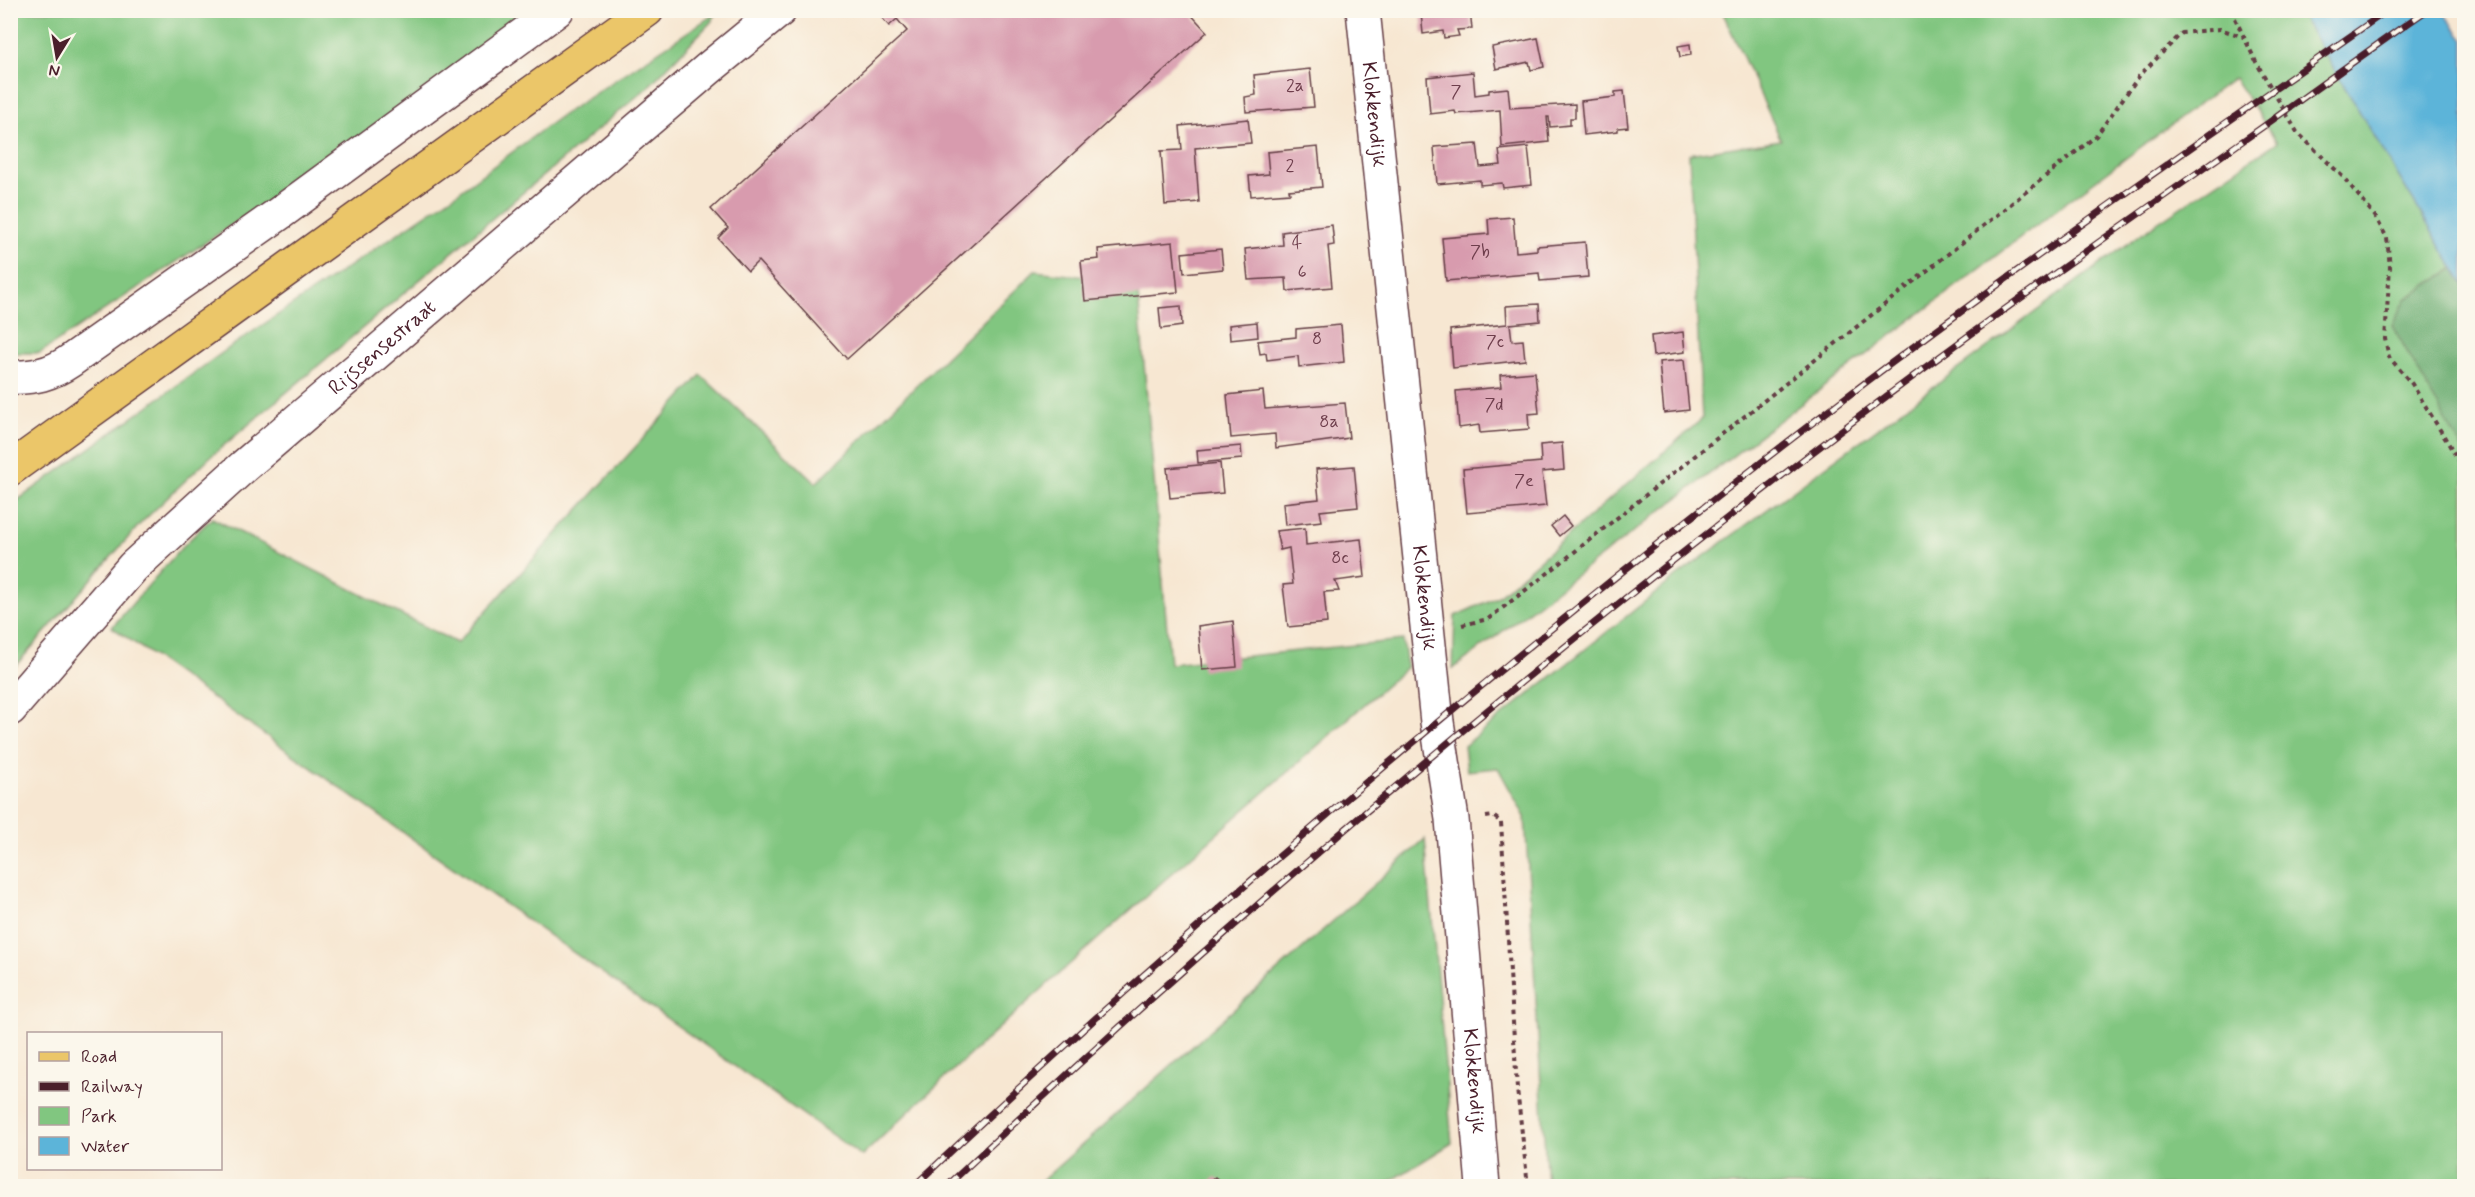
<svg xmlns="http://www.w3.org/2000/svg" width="2475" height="1197" viewBox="0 0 2475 1197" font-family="Mynerve,sans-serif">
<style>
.green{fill:#81c680;stroke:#667256;stroke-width:1.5}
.forest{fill:#68ab6e;stroke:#59654c;stroke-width:1.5}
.water{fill:#5cb4d9;stroke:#536a82;stroke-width:1.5}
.building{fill:#d89bae}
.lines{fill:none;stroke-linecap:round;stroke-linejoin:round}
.minor-casing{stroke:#643d44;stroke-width:36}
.primary-casing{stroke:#643d44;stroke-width:36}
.path{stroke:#643d44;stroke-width:4;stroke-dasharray:4.5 4.5;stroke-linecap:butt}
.minor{stroke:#fff;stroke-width:33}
.primary{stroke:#ebc669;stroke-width:33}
.rail-casing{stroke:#4a1f2b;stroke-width:7}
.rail{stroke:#fbf7ec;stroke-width:4.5;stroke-dasharray:14;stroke-linecap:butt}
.labels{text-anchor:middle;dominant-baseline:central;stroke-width:6;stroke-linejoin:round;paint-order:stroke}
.number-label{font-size:18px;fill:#6e3e4c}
.street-label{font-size:21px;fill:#4a1f2b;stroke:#fbf7ec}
</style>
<rect width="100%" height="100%" fill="#fbf7ec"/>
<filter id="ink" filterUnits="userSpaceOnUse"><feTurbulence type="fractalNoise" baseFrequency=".0167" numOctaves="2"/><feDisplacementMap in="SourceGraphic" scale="12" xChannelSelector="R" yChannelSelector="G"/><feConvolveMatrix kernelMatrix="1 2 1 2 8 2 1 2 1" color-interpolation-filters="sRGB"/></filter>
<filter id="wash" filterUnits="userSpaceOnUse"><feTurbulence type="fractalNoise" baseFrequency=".008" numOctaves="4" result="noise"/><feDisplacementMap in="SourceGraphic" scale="24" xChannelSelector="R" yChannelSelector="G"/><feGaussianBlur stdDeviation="1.35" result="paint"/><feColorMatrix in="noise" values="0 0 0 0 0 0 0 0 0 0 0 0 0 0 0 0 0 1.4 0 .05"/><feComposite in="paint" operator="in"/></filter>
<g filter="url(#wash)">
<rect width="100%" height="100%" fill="#f7e7d2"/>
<g class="green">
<path d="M10,11H539L419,100L40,353H11Z"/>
<path d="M1722,11H2299L2454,268L2406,299L2464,452V1186H1547L1525,817L1498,768L1467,771L1464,746L1677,576L2141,234L2277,142L2234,78L2064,204L1453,669L1455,616L1497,597L1702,419L1689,154L1781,140Z"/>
<path d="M716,13L711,22L648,87L209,458L141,523L11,671V505L233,345L456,194L558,118Z"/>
<path d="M1035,271L1137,283L1170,664L1403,640L1407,667C1224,829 1038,987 862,1156L112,627L182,547L212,518L457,643L701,375L816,483Z"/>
<path d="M1425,839L1452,1143L1383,1186H1036Z"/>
</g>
<path class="forest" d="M2454,268L2464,285V452L2392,325L2406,299Z"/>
<path class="water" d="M2299,11H2442L2464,39V285Z"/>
<g id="blocks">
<g class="building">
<path d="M875,10H1187L1207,32L847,359L758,261L748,271L718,238L728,228L711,209L907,31L897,19L889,26Z"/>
<path d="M1416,10H1470L1472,29L1457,30L1459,36L1444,38L1443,31L1423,34L1421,13H1416Z"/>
<path d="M1538,38L1544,67L1531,70L1529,62L1496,69L1492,47Z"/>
<path d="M1690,44L1691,55L1680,57L1678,46Z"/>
<path d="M1310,69L1314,107L1246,112L1245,97L1256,95L1254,75Z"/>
<path d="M1473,72L1475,95L1489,93V90L1508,88L1510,108L1575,104V118H1570V125L1550,127L1549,117H1547L1549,142L1502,147L1500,110L1456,114L1455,111L1430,114L1427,77Z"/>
<path d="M1624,91L1628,127L1618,128V131L1584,135L1581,101L1615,97V92Z"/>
<path d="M1248,119L1251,143L1195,148L1199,202L1165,205L1161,151L1182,150L1180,126Z"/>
<path d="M1477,144L1480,167L1501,165L1499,150L1528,147L1532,185L1503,188L1502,183L1480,185V180L1437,184L1434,147Z"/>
<path d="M1318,147L1322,187L1289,190L1290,193L1251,196L1249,176L1269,174L1267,152Z"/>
<path d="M1513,217L1516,252L1537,250V246L1585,242L1588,277L1540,281L1539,273L1446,281L1442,238L1489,234L1488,219Z"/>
<path d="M1332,225L1334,245L1328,246L1332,287L1287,291L1286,278L1248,280L1245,249L1283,245L1282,232Z"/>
<path d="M1173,242L1178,292L1085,301L1081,261L1099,259L1098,249Z"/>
<path d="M1221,249L1223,269L1184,273L1182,253Z"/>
<path d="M1539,304L1540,321L1510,324L1512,341L1523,340L1525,360L1453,368L1450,330L1507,324L1506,306Z"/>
<path d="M1181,306L1182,326L1161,329L1159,308Z"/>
<path d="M1257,322L1258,337L1230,340L1229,325Z"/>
<path d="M1341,325L1344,362L1299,367L1298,356L1267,360L1266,353L1260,354L1258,341L1296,337V329Z"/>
<path d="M1683,332L1685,352L1653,356L1651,336Z"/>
<path d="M1684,360L1689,410L1664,413L1659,362Z"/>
<path d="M1535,372L1539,413L1528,414L1529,429L1480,433L1479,425L1459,428L1456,391L1501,387L1500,375Z"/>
<path d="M1263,391L1265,409L1345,403L1349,438L1276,448L1275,434L1231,438L1227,395Z"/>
<path d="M1562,443L1564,470L1542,472L1546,506L1467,513L1463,469L1541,462L1540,445Z"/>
<path d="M1241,446L1242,459L1198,463L1197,450Z"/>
<path d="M1220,463L1223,493L1170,498L1167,468Z"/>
<path d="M1354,466L1358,507L1320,511L1322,521L1285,525L1283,503L1319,499L1316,469Z"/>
<path d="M1563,516L1571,526L1559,536L1551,526Z"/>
<path d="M1305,528L1306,545L1361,539L1365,577L1335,581L1339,591L1324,592L1327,623L1288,627L1283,585L1293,584L1289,548L1280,550L1276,531Z"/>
<path d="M1233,621L1237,667L1202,670L1198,626Z"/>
<path d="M1215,1177L1226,1186H1206Z"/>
</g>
</g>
</g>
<g filter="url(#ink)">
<use href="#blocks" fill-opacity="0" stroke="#643d44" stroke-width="1.5"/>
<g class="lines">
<g class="minor-casing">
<g id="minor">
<path id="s1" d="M1363,10L1437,722L1452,819L1483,1186"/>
<path d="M10,377C34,378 51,374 70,361L280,213L557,10"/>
<path id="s2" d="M10,709L133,567L243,467L708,69L780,10"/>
</g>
</g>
<g class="primary-casing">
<path id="primary" d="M10,469L647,10"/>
</g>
<g class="path">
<path d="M2231,10L2256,62L2297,132L2344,178L2375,216L2387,238L2390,267L2385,339L2389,357L2412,384L2464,469"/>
<path d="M1462,625L1488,619L1548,573L2096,136L2140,75L2182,33L2220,29L2244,37"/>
<path d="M1486,817L1493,816L1501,822L1517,1089L1528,1186"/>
</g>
<use href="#minor" class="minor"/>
<use href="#primary" class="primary"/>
<g class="rail-casing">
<g id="rail">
<path d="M914,1186C1194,921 1489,672 1794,437C1987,288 2188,149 2388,10"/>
<path d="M947,1186C1233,917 1534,663 1847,426C1984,322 2124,224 2264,126C2318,87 2372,48 2427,10"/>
</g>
</g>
<use href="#rail" class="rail"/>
</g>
</g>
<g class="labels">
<g class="number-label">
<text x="1295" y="86">2a</text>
<text x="1456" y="92">7</text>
<text x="1290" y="166">2</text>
<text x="1297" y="243">4</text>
<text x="1480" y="252">7b</text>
<text x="1302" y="272">6</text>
<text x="1317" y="339">8</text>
<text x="1495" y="342">7c</text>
<text x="1494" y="405">7d</text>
<text x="1329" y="422">8a</text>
<text x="1524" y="481">7e</text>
<text x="1340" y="558">8c</text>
</g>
<g class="street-label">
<text stroke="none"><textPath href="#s1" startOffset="105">Klokkendijk</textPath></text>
<text stroke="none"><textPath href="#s2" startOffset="520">Rijssensestraat</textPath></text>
<text stroke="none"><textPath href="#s1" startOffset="591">Klokkendijk</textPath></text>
<text stroke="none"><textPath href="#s1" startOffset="1077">Klokkendijk</textPath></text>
</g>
</g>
<rect width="2475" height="1197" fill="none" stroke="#fbf7ec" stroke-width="36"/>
<rect x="27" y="1032" width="195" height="138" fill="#fbf7ec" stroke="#b4a19f" stroke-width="1.5"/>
<rect x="39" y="1052" width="30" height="9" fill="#ebc669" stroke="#b4a19f" stroke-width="1.5"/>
<text x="81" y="1062" font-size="18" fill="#4a1f2b">Road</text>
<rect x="39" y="1082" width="30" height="9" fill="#4a1f2b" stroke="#b4a19f" stroke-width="1.5"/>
<text x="81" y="1092" font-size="18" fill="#4a1f2b">Railway</text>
<rect x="39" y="1107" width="30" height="18" fill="#81c680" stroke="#b4a19f" stroke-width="1.5"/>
<text x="81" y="1122" font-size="18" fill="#4a1f2b">Park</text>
<rect x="39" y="1137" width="30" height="18" fill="#5cb4d9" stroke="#b4a19f" stroke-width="1.5"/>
<text x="81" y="1152" font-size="18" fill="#4a1f2b">Water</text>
<g transform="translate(57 57) rotate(191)" stroke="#fbf7ec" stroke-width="4.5" paint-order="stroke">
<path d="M0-4.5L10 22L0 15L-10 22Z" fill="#4a1f2b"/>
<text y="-9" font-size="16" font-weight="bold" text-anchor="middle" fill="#4a1f2b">N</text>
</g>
</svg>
